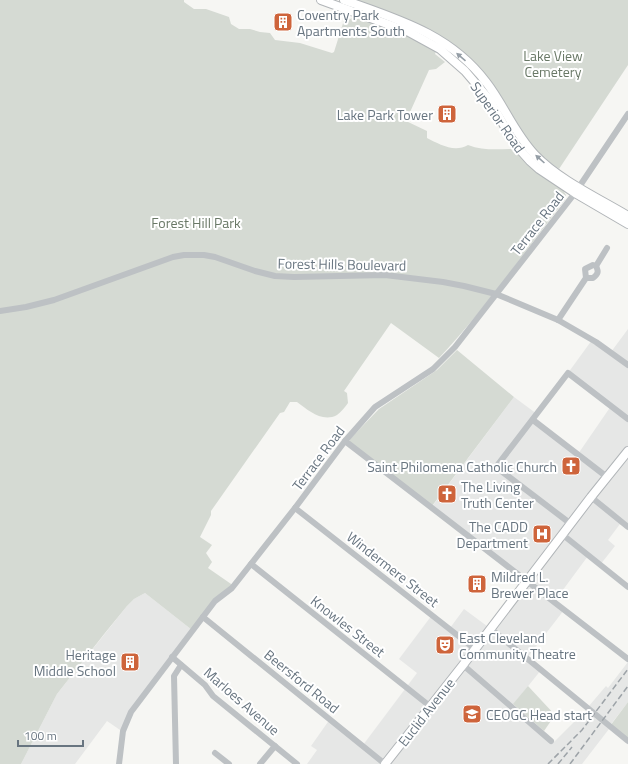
<svg xmlns="http://www.w3.org/2000/svg" width="628" height="764" viewBox="0 0 628 764" font-family="'Titillium Web',sans-serif">
<style>
.built{fill:#e6e7e6}
.green{fill:#d5dad3}
.lines{fill:none;stroke-linecap:round;stroke-linejoin:round}
.major-casing{stroke:#b1b5b8;stroke-width:10}
.minor{stroke:#bdc1c4;stroke-width:6}
.major{stroke:#fff;stroke-width:8}
.rail{stroke:#9da3a8;stroke-width:1.5;stroke-dasharray:6 3;stroke-linecap:butt}
.oneway{fill:#959ea6}
.labels{text-anchor:middle;dominant-baseline:central;stroke-width:4;stroke-linejoin:round;paint-order:stroke}
.poi-label{font-size:14px;fill:#687580;stroke:#fff;text-anchor:start}
.park-label{font-size:14px;fill:#697866;stroke:#fff}
.street-label{font-size:14px;fill:#687580;stroke:#fff}
</style>
<rect width="100%" height="100%" fill="#f6f6f3"/>
<g class="built">
<path d="M628,329V527L620,524L608,540L615,546L600,565L588,556L554,602L564,610L527,658L541,670L513,705L539,731L554,742L586,710L609,729L582,764H307L317,750L311,746L330,719L363,745L417,673L399,659L432,615L450,628L464,609L491,629L527,581L431,508L514,397L537,414L533,420L578,454L611,406L568,373L592,340L611,352Z"/>
<path d="M145,593L192,630L131,712L123,732L107,721L75,764H21L57,694L127,606L134,599Z"/>
<path d="M628,662V702L611,724L589,706L606,686L608,688Z"/>
</g>
<g class="green">
<path d="M0,0H184V2L194,9H206L229,17L231,24L239,29H250L260,32L270,33L275,40L300,43L332,53L334,52L345,17L351,19L353,15L408,34L436,51L435,54L445,62L436,69L429,70L406,121L427,131V138C439,144 454,153 468,145C483,151 498,149 514,149L537,172L563,190L566,195L565,200C524,252 484,311 439,358L391,323L344,391L347,393L348,403C345,407 341,412 337,415C322,423 308,410 297,402H290L284,412L280,413L211,511V515L200,537L212,545L206,553L212,562L208,568L234,586L215,601L192,630L145,593L134,599L127,606L105,633L57,694L21,764H0Z"/>
<path d="M354,0H628V65L559,169L548,161L533,148L521,131L501,96L492,85L436,34L414,22Z"/>
<path d="M457,350L514,397L432,506L350,442V439L379,409L437,370Z"/>
<path d="M528,686L555,715L544,731L513,704Z"/>
<path d="M628,702V741L610,726Z"/>
</g>
<g class="lines">
<g class="major-casing">
<g id="major">
<path d="M321,0L409,32L440,49L465,71L489,99L514,143L530,161L539,169L575,193L628,224"/>
<path d="M344,0C397,19 450,34 486,82C504,105 514,133 535,155C559,180 598,198 628,216"/>
<path d="M385,764L463,665L591,497L628,451"/>
</g>
</g>
<g class="minor">
<path d="M596,266L607,248"/>
<path d="M0,311L26,307L54,300L173,257L184,255H204L215,257L255,271L275,276L294,277L385,275L443,282L464,286L496,294L558,320L596,342L628,365"/>
<path d="M558,320L586,278L585,269L593,265L596,266C599,272 598,274 593,278H586"/>
<path d="M533,420L607,477"/>
<path d="M345,441L628,659"/>
<path d="M591,497L628,527"/>
<path d="M295,508L475,649"/>
<path d="M571,524L496,467L568,373L628,419"/>
<path d="M563,535L628,587"/>
<path d="M251,564L431,707"/>
<path d="M203,617L385,764"/>
<path d="M491,629L628,741"/>
<path d="M172,657L205,685L213,696L297,764"/>
<path d="M463,665L551,741"/>
<path d="M215,753L229,764"/>
<path d="M119,764L123,731L131,712L215,601L232,588L295,508L345,441L375,407L433,369L455,347L575,193L628,114"/>
<path d="M176,764L174,676L181,665"/>
<path d="M260,764L275,746"/>
</g>
<use href="#major" class="major"/>
<g class="rail">
<path d="M548,764L582,730L628,669"/>
<path d="M558,764L572,747"/>
<path d="M570,764L628,686"/>
</g>
</g>
<defs><path id="oneway-solid" d="M-6-.8H1V-3.2L6.5 0L1 3.2V.8H-6Z"/></defs>
<g class="oneway">
<use href="#oneway-solid" transform="translate(461 57) rotate(-139)"/>
<use href="#oneway-solid" transform="translate(540 159) rotate(-138)"/>
</g>
<defs>
<g id="building-square" transform="scale(1)"><rect x="-9" y="-9" width="18" height="18" rx="4" fill="#ce643b" stroke="#fff"/><path d="M-4-6H4V6H1V3H-1V6H-4ZM-2.5-4.3h1.7v1.8h-1.7ZM.8-4.3h1.7v1.8H.8ZM-2.5-1h1.7V.8h-1.7ZM.8-1h1.7V.8H.8Z" fill="#fff"/></g>
<g id="church-square" transform="scale(1)"><rect x="-9" y="-9" width="18" height="18" rx="4" fill="#ce643b" stroke="#fff"/><path d="M-1.2-6h2.4v3.5h3.3v2.4h-3.3V6h-2.4V-.1h-3.3v-2.4h3.3Z" fill="#fff"/></g>
<g id="hospital-square" transform="scale(1)"><rect x="-9" y="-9" width="18" height="18" rx="4" fill="#ce643b" stroke="#fff"/><path d="M-5-5h3v3.5h4V-5h3V5h-3V1.5h-4V5h-3Z" fill="#fff"/></g>
<g id="theatre-square" transform="scale(1)"><rect x="-9" y="-9" width="18" height="18" rx="4" fill="#ce643b" stroke="#fff"/><path d="M-5-5.5Q0-4 5-5.5V0Q5 5 0 6Q-5 5-5 0ZM-3.3-2.5H-1v1.5H-3.3ZM1-2.5H3.3v1.5H1ZM-2.8 1Q0 5.5 2.8 1Z" fill="#fff"/></g>
<g id="school-square" transform="scale(1)"><rect x="-9" y="-9" width="18" height="18" rx="4" fill="#ce643b" stroke="#fff"/><path d="M0-5L7-2L0 1L-7-2ZM-4 1L0 2.5L4 1V4Q0 6-4 4Z" fill="#fff"/></g>
</defs>
<g fill-rule="evenodd">
<use href="#building-square" x="283" y="22"/>
<use href="#building-square" x="447" y="114"/>
<use href="#church-square" x="571" y="466"/>
<use href="#church-square" x="447" y="494"/>
<use href="#hospital-square" x="542" y="534"/>
<use href="#building-square" x="477" y="584"/>
<use href="#theatre-square" x="445" y="645"/>
<use href="#building-square" x="130" y="662"/>
<use href="#school-square" x="472" y="714"/>
</g>
<g class="labels">
<g class="poi-label">
<text x="297" y="14">Coventry Park<tspan x="297" dy="16">Apartments South</tspan></text>
<text x="433" y="114" text-anchor="end">Lake Park Tower</text>
<text x="557" y="466" text-anchor="end">Saint Philomena Catholic Church</text>
<text x="461" y="486">The Living<tspan x="461" dy="16">Truth Center</tspan></text>
<text x="528" y="526" text-anchor="end">The CADD<tspan x="528" dy="16">Department</tspan></text>
<text x="491" y="576">Mildred L.<tspan x="491" dy="16">Brewer Place</tspan></text>
<text x="459" y="637">East Cleveland<tspan x="459" dy="16">Community Theatre</tspan></text>
<text x="116" y="654" text-anchor="end">Heritage<tspan x="116" dy="16">Middle School</tspan></text>
<text x="486" y="714">CEOGC Head start</text>
</g>
<g class="park-label">
<text x="553" y="55">Lake View<tspan x="553" dy="16">Cemetery</tspan></text>
<text x="196" y="222">Forest Hill Park</text>
</g>
<g class="street-label">
<text transform="translate(498 117) rotate(55)">Superior Road</text>
<text transform="translate(537 223) rotate(-52)">Terrace Road</text>
<text transform="translate(342 264) rotate(1)">Forest Hills Boulevard</text>
<text transform="translate(318 458) rotate(-53)">Terrace Road</text>
<text transform="translate(393 569) rotate(38)">Windermere Street</text>
<text transform="translate(348 626) rotate(38)">Knowles Street</text>
<text transform="translate(302 681) rotate(39)">Beersford Road</text>
<text transform="translate(242 701) rotate(41)">Marloes Avenue</text>
<text transform="translate(426 712) rotate(-52)">Euclid Avenue</text>
</g>
</g>
<path d="M18 740v6h65v-6" fill="none" stroke="#687580" stroke-width="2"/>
<text x="24" y="740" font-size="12" fill="#687580" stroke="#ffffff" stroke-width="3" paint-order="stroke">100 m</text>
</svg>
